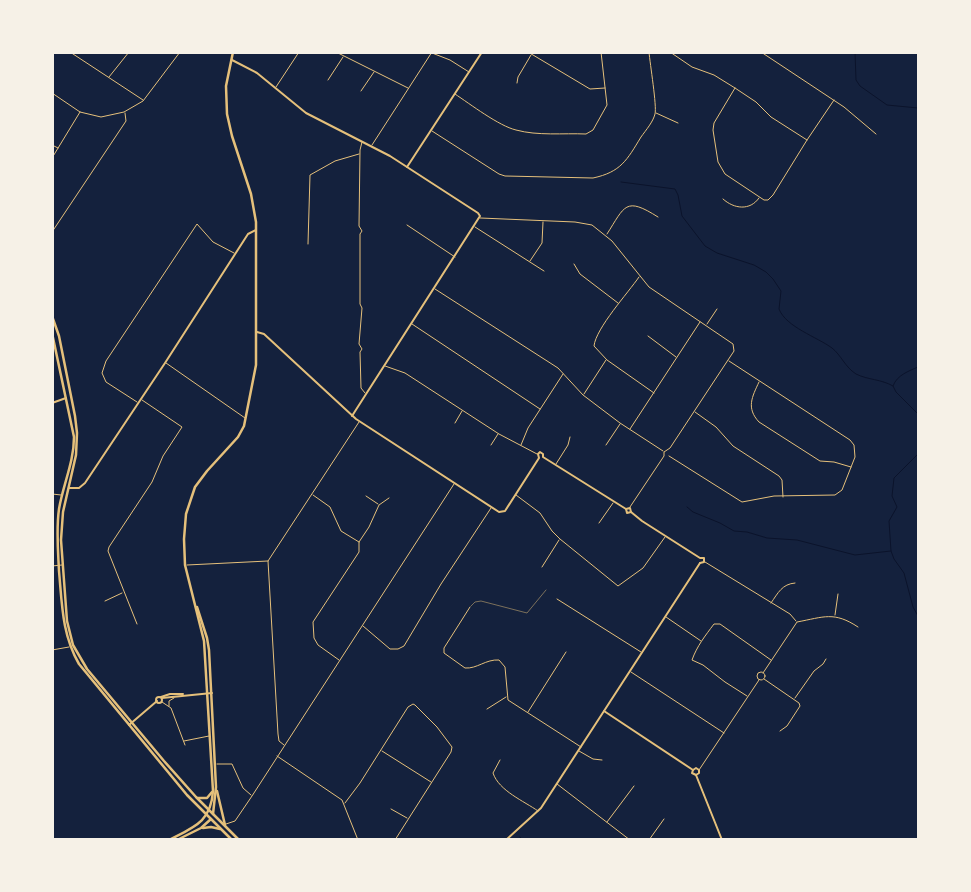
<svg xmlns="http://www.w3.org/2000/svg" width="971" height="892" viewBox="0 0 971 892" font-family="Helvetica,sans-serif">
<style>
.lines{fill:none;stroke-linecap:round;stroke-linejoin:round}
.stream{stroke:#0b132b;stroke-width:1}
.service{stroke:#e5c07b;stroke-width:0.5}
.pedestrian{stroke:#e5c07b;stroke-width:1}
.minor{stroke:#e5c07b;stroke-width:1}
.tertiary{stroke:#e5c07b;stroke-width:2}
.secondary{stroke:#e5c07b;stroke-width:2}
.primary{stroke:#e5c07b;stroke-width:2.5}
</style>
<rect width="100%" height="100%" fill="#14213d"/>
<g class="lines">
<g class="stream">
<path d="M855,52L856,80L860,86L887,105L918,108"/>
<path d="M621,182L675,189L678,195L682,216L705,246L717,253L754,265L766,272L773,279L781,291L779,309C786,327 817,337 832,348C841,355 845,367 856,374C868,380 881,379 893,386"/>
<path d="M918,367C909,371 897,375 893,386L896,392L918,414"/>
<path d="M918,454L894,478L892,496L897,507L889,521L891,551L894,559L904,573L913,607L918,616"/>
<path d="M687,507L693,512L720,523L734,531L747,532L767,538L797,540L855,555L891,551"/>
<path d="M520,837L522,840"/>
</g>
<path class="service" d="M471,606L475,602L481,601L527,613L546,590"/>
<path class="pedestrian" d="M184,741L209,736"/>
<g class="minor">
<path d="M70,52L143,100"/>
<path d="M336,52L408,88"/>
<path d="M528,52L590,89L605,88"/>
<path d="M670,52L692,67L714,75L735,88L756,102L771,117L807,140"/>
<path d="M761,52L844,107L876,134"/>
<path d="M432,53L450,60L469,72"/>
<path d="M109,77L129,52"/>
<path d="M328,80L343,57"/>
<path d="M517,83L518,77L531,55"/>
<path d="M276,87L299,52"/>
<path d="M735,88L714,123L713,130L718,162L725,174L764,200H768L773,195L807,140L834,100"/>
<path d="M361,91L374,72"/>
<path d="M52,93L80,112L101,117L124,112L143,101L180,52"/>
<path d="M455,94C470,104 499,126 516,130C538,136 563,133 586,134L593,130L607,105L601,52"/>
<path d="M656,113L678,123"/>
<path d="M432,131L499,174L505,176L593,178C621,172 627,160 641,137C646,130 653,122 655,114C657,106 650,64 649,52"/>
<path d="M362,142L360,150L359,226L362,231L360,234V304L362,308L359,344L362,349L360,352L361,388L365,393"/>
<path d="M52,145L58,148"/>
<path d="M372,145L432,52"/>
<path d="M52,158L80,112"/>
<path d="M723,199C734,209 750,211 759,198"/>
<path d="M480,218L575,222L592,225L612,241L649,287L733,344L734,351L728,360L670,448L664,452V456L630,507"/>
<path d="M407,225L455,257"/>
<path d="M475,227L544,271"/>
<path d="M52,232L126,121L125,113"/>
<path d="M607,234C625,206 625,196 658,217"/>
<path d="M308,244L310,175L335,161L359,154"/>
<path d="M530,261L542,243L543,222"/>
<path d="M574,264L580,274L618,303"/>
<path d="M639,277C628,293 596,328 594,346L607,360L654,393"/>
<path d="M435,289L558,368L583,395L620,423L663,451"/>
<path d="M412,324L540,409"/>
<path d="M707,324L717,309"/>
<path d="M648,336L676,357"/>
<path d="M166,363L245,418"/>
<path d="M385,366L405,373L499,434L537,454"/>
<path d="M759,382C752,397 746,408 759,422L820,461L834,462L851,467"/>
<path d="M584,394L606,360"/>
<path d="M137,402L106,382L102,373L106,361L197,224L213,242L234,253"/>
<path d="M695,412L716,427L733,446L779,476L782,480L783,497"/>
<path d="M455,423L462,411"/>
<path d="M630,429L700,322"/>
<path d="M491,445L498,434"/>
<path d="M521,445L528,428L563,374"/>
<path d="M606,445L620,424"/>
<path d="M669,456L742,502L774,496L835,495L842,490L855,457L854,445L850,440L729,361"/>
<path d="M556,464L568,445L570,437"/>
<path d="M52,494L61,495"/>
<path d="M313,495L330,507L341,531L359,542"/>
<path d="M516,495L540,513L552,531L560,539L618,586L643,568L665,537"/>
<path d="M366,496L378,504"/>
<path d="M599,523L613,503"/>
<path d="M705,562L790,614L796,621"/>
<path d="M187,565L268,561"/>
<path d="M52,566L62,565"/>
<path d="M542,567L559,540"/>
<path d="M557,599L641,652"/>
<path d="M105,601L122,593"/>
<path d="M771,603C778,593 782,584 795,583"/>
<path d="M470,607L444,648V653L465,668C477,669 486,659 499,660L505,667L508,700L581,747"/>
<path d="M835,615L838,594"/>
<path d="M666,617L701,641"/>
<path d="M137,624L108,551L109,547L152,482L163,456L182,427L142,400"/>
<path d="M363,626L390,649H398L404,646L441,584L491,508"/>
<path d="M52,650L69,647"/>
<path d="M339,660L318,645L314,638L313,622L359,552V542L369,527L379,505L389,498"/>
<path d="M631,672L724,733"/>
<circle cx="761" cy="676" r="4"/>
<path d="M763,673L797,622C824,617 834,611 858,627"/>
<path d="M764,679L799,703L800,706L787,726L780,731"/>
<path d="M747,696L725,682L703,665L692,660C697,646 705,636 714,624H720L771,660"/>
<path d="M795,698L814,671L823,664L826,659"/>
<path d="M162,702L171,708L185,745"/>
<path d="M169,706V701L174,698"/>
<path d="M487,709L506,697"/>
<path d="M528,712L566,652"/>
<path d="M284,745L279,741L278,734L268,561L359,422"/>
<path d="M382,751L431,782"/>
<path d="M579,751L593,759L602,760"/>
<path d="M277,756L342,800L358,840"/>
<path d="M500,760L493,773C499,791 524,801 538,811"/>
<path d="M217,764H232L243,788L251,795"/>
<path d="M699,770L759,680"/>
<path d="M557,784L630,840"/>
<path d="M345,803L360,783L408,707L413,704L415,705L437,727L452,747L451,752L395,840"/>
<path d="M391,809L407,818"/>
<path d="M607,822L634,786"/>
<path d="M226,824L235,821L252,796L454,484"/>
<path d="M649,840L664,819"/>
</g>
<g class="tertiary">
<path d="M232,60L257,73L306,113L390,156L478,213L480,216L352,416"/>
<path d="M407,167L482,52"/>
<path d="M257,332L264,334L356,419L499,512L505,511L539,458L538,454L540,452L543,454V457L626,509L627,513L631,512"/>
<path d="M52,403L66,398"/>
<path d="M69,488H79L85,483L165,363L248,234L256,230"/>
<path d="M626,509L630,508L631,512"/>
<path d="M631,512L642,521L700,558H704V562L700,563"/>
<circle cx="159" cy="700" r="3"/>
<path d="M161,697L170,694H183"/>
<path d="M162,698L212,693"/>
<path d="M604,711L700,563"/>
<path d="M129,725L157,701"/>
</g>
<g class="secondary">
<path d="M693,770L692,773L696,775L722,840"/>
<path d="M693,770L696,768L699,770V773L696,775"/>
<path d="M506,840L541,808L604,711L693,770"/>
</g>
<g class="primary">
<path d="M52,316L59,336L75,416L77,433L76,455L63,512L61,540L67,621L73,645L87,669L164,761L196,797L239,840"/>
<path d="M52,333L74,437C74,462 63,485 59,509C56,530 58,550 59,571C62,604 62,635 79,664L187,795L232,840"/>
<path d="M197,607L207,638L209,650L216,787L213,814"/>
<path d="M217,791L225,825"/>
<path d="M198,798H207L212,792"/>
<path d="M203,828L211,827L220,829"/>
<path d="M169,840C194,827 211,822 213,791L204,641L185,565L184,539L186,514L195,487L207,471L238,437L244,426L256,365V222L251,194L232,136L227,114L226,86L233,52"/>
<path d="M177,840L201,828L211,819"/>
</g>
</g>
<rect width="971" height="892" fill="none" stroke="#f6f1e7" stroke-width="108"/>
</svg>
